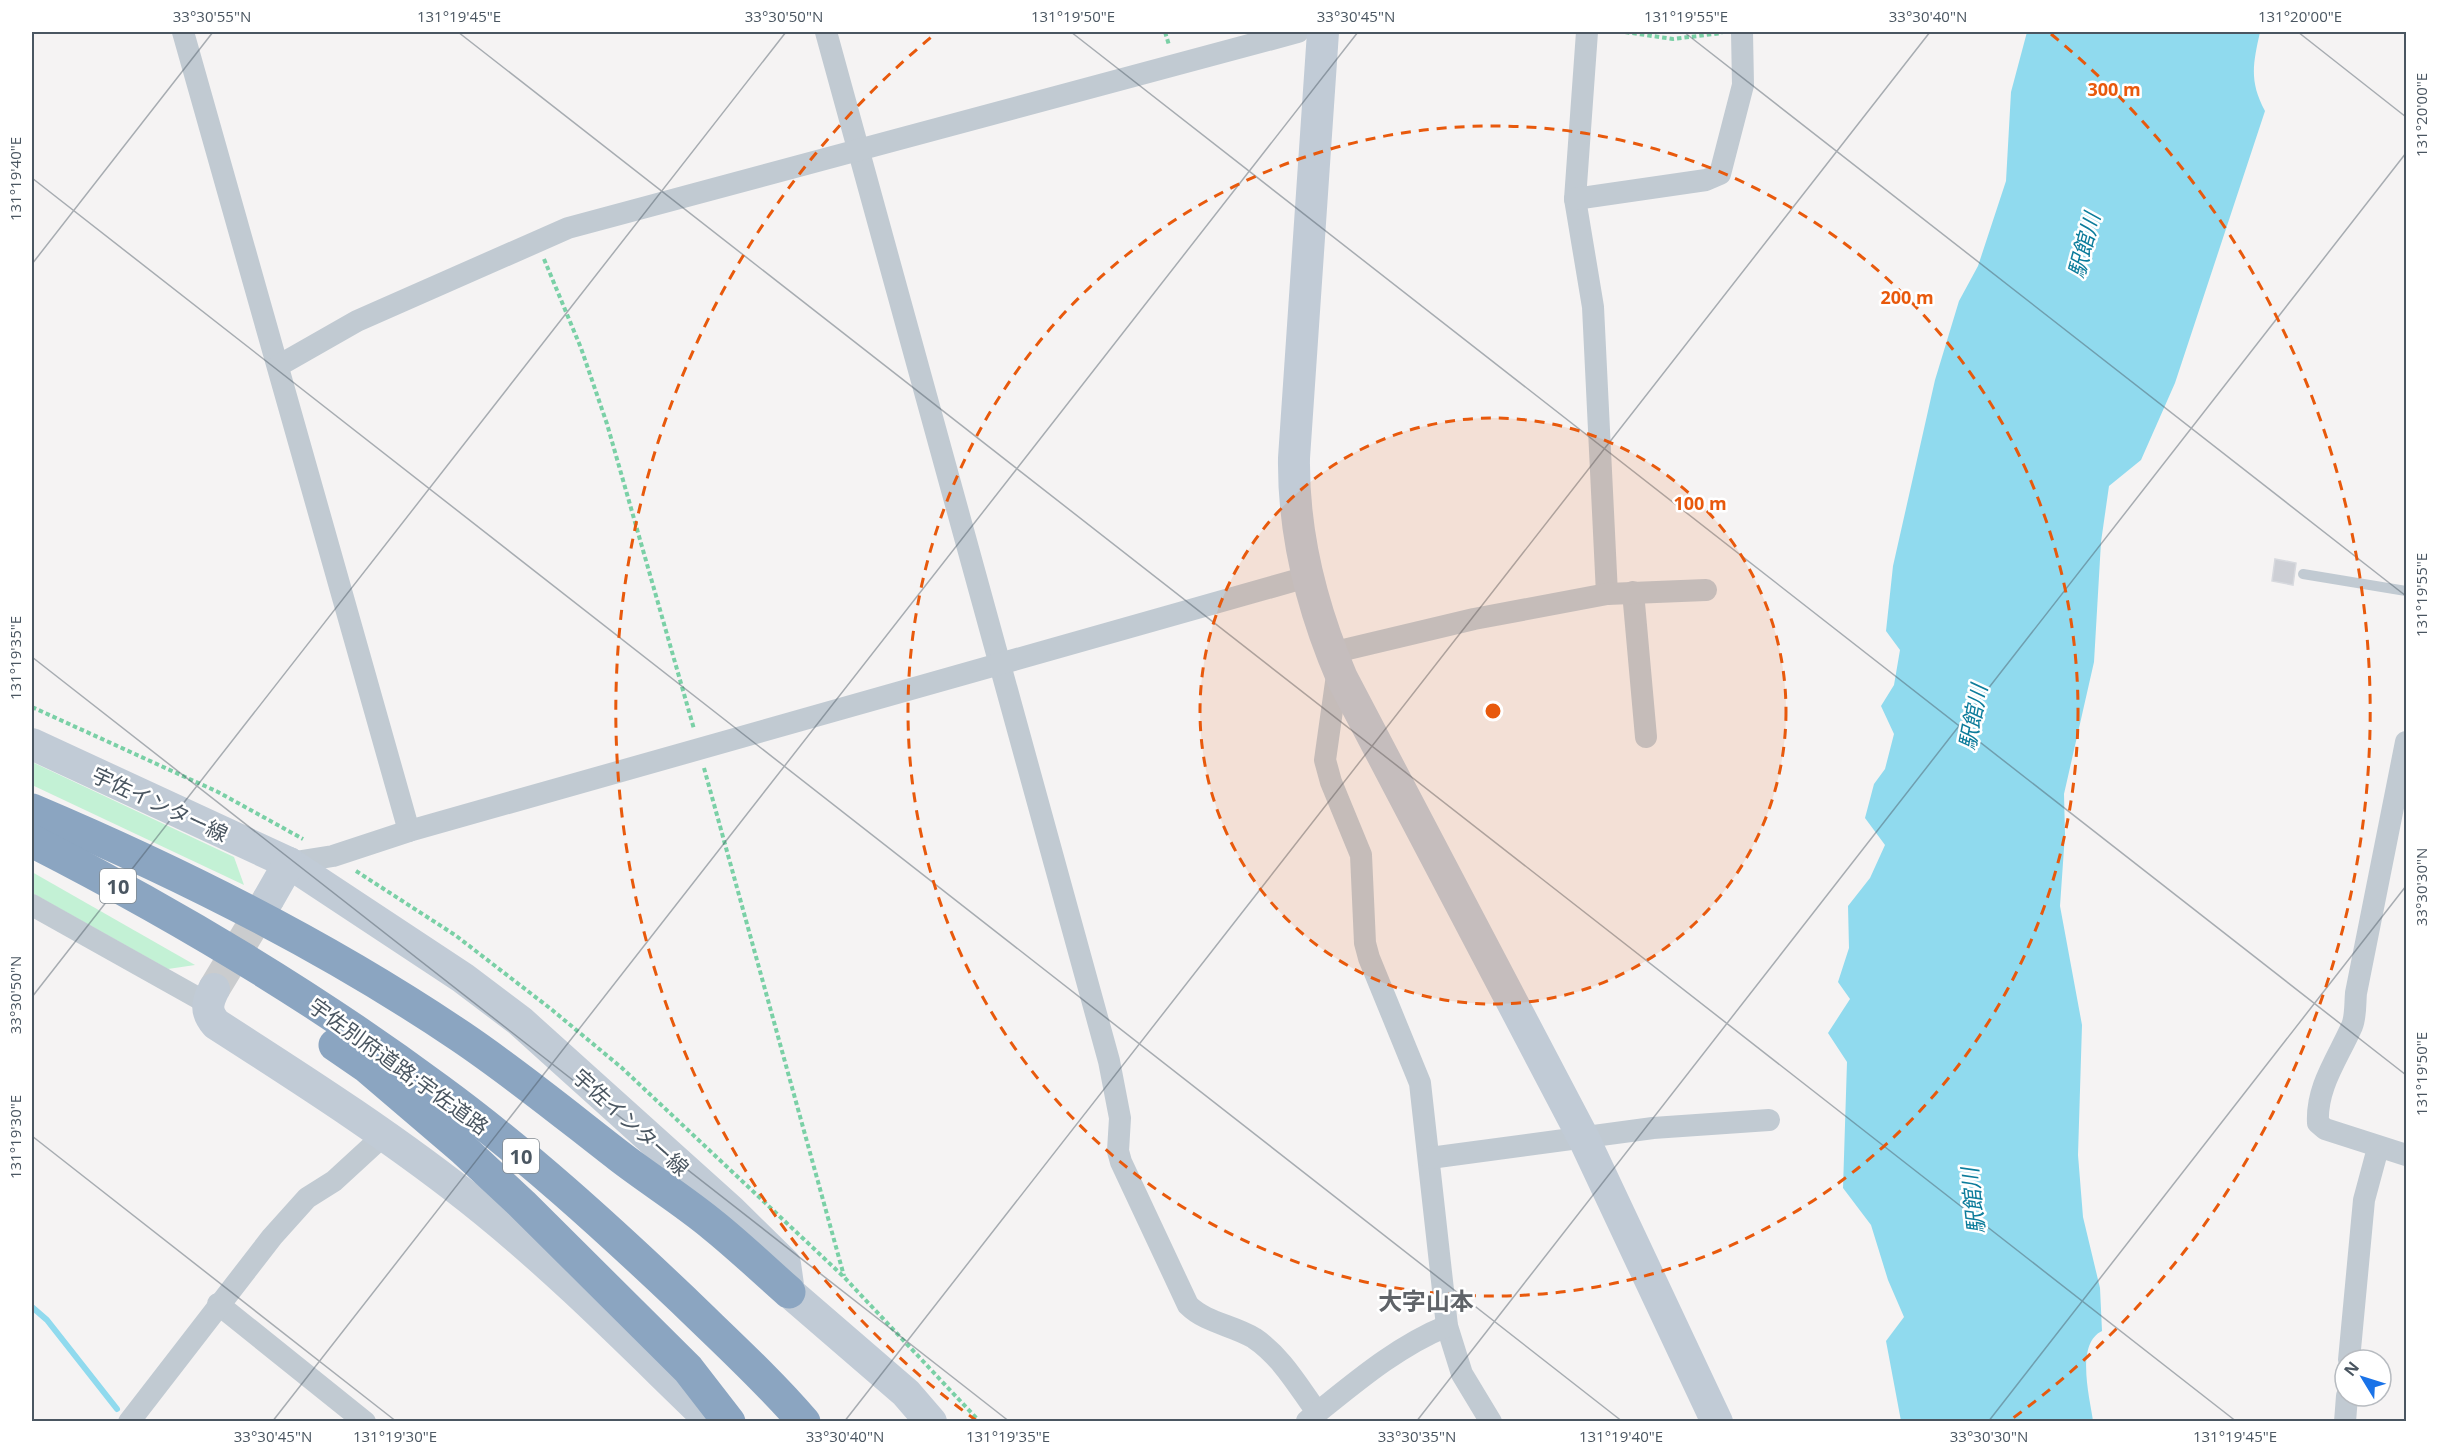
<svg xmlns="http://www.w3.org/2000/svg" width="2438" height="1453" viewBox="0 0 2438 1453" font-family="'Open Sans','Noto Sans JP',sans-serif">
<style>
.green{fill:#c3f1d5}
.water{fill:#90daee}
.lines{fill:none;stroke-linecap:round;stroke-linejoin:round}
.stream{stroke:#90daee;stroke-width:6}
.building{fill:#cdcfd5;stroke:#d7d9de;stroke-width:1.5}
.secondary-tunnel{stroke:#caccce;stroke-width:32;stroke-dasharray:32 16;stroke-linecap:butt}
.path{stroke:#7ad0a6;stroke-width:4;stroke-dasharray:4.5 3;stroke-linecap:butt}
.lane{stroke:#c1cad2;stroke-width:10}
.street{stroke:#c1cad2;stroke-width:22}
.secondary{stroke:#c1cbd6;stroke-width:32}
.highway{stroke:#8ba5c1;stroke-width:33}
.ticks{fill:none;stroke:#4a5661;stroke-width:1.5;stroke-opacity:0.45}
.ring{fill:none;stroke:#e8590c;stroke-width:3;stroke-dasharray:10 8}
.labels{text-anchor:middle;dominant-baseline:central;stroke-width:5;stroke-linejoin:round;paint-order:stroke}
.shield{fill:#fff;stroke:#808990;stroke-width:1.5}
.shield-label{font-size:20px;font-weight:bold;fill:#4a5661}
.street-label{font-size:21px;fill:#4a5661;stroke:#fff}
.water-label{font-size:22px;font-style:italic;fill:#0c7c9b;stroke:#fff}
.quarter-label{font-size:24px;font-weight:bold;fill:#5f6368;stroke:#fff}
.centre{fill:#e8590c;stroke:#fff;stroke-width:3}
.ring-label{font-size:18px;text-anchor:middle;font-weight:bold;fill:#e8590c;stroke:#fff;stroke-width:5;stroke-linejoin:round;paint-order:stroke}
.neatline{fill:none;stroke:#4a5661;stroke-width:2}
.ticks-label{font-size:15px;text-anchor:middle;fill:#4a5661}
</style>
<rect width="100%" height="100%" fill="#f5f3f3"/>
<g class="green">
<path d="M32,762L234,857L244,885L32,785Z"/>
<path d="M32,872L195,965L168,969L32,893Z"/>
</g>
<path class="water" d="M2027,32H2260C2253,64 2249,81 2265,111L2175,383L2141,460L2109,486L2101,542L2094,662L2064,794L2065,834L2060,906L2082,1025L2078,1155L2083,1217L2100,1288L2102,1331C2075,1344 2090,1398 2093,1421H1901L1886,1341L1904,1317L1888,1280L1871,1225L1843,1188L1847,1062L1828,1033L1850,999L1838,982L1849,948L1848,906L1870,878L1885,845L1865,818L1874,784L1885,769L1894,734L1881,706L1894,685L1900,650L1886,631L1893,566L1935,380L1959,301L1978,266L2006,181L2011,92Z"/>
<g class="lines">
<path class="stream" d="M32,1307L47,1320L117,1409"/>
</g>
<path class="building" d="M2275,559L2296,563L2293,585L2272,581Z"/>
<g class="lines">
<path class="secondary-tunnel" d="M214,989L269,898"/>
<g class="path">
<path d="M1165,32L1169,45"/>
<path d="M1625,32L1673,39L1722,33"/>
<path d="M544,259L581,348L607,424L694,729"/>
<path d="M32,707L218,792L303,839"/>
<path d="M704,768L844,1276"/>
<path d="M356,871L455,935L551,1009L622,1068L844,1277L980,1422"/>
</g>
<path class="lane" d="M2303,574L2406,591"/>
<g class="street">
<path d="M183,32L409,831"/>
<path d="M826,32L1109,1061L1120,1118L1118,1151L1121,1162L1188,1305C1206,1323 1233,1325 1254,1338C1281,1356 1298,1386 1317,1412"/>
<path d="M1587,32L1575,199L1593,307L1607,594"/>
<path d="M1575,199L1706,180L1720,174L1743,85L1742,32"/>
<path d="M278,366L357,321L568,228L1298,32"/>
<path d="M1633,592L1646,737"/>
<path d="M1331,653L1474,619L1607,594L1706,590"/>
<path d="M1338,668L1325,760L1331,782L1361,855L1365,943L1369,958L1420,1083L1447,1326L1462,1374L1491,1422"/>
<path d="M2406,742L2356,993C2355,1003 2356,1016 2352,1026C2338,1058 2316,1087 2318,1123L2325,1129L2406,1155"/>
<path d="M289,863L333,856L409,831L1307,577"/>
<path d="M32,905L207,1003"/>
<path d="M1430,1158L1653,1128L1769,1120"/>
<path d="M218,1304L365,1422"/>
<path d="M2349,1360L2364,1200L2378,1148"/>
<path d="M1307,1421C1351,1386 1395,1347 1447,1326"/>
<path d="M129,1422L272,1237L307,1198L334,1181L383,1136"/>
<path d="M2345,1422L2347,1396"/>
</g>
<g class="secondary">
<path d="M1323,32L1294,458C1293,535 1312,608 1342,678L1584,1139L1717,1422"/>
<path d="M32,744L289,863L463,978L520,1021L731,1211L785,1264L789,1292L906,1393L931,1422"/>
<path d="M269,898L289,863"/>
<path d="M214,989C207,1003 205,1011 216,1024C308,1083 400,1142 485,1211C565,1276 638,1351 712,1422"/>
</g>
<g class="highway">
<path d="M32,810C181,873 325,945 460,1036C515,1073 566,1115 619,1156C650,1180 684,1201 714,1226C740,1247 764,1270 789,1292"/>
<path d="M32,841C173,913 311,995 439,1090C525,1153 606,1227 683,1300C724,1340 767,1379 804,1422"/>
<path d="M335,1045L367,1067L463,1149L522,1204L688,1369L729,1422"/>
</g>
</g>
<path class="ticks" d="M458,32L2237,1422M1071,32L2406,1075M1684,32L2406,596M2298,32L2406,117M32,178L1623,1422M32,264L213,32M32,657L1010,1422M32,997L786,32M32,1136L397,1422M272,1422L1358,32M844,1422L1930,32M1416,1422L2406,153M1988,1422L2406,886"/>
<circle cx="1493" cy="711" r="293" fill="#e8590c" fill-opacity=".12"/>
<g class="ring">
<circle cx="1493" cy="711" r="293"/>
<circle cx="1493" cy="711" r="585"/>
<path d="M977 1421A878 878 0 0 1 935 34M2051 34A878 878 0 0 1 2009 1421"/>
</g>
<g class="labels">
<g class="shield">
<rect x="100" y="869" width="36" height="34" rx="4.5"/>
<rect x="503" y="1139" width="36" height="34" rx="4.5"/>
</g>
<g class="shield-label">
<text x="118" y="886">10</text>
<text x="521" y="1156">10</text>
</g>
<g class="street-label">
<text transform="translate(160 804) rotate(25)">宇佐インター線</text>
<text transform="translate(399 1066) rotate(36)">宇佐別府道路;宇佐道路</text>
<text transform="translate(631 1122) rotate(42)">宇佐インター線</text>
</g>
<g class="water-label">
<text transform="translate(2083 245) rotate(-75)">駅館川</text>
<text transform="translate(1972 717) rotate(-79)">駅館川</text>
<text transform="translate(1972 1201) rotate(-96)">駅館川</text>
</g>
<g class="quarter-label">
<text x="1426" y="1300">大字山本</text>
</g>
</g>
<circle cx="1493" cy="711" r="9" class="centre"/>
<g class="ring-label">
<text x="2114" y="96">300 m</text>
<text x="1907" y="304">200 m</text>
<text x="1700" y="510">100 m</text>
</g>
<rect width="2438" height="1453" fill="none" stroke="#ffffff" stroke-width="66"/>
<g transform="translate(2363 1378) rotate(308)"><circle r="28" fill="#ffffff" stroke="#b7bbc0" stroke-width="1.5"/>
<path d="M0-4.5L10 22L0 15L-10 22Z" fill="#1a73e8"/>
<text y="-9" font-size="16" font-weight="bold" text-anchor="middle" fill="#4a5661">N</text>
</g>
<rect x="33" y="33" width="2372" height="1387" class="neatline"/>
<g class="ticks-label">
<text x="212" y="22">33°30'55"N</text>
<text x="459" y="22">131°19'45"E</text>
<text x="784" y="22">33°30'50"N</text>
<text x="1073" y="22">131°19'50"E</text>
<text x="1356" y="22">33°30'45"N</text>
<text x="1686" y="22">131°19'55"E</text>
<text x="1928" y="22">33°30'40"N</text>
<text x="2300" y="22">131°20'00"E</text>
<text transform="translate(2422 115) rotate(-90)" y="5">131°20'00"E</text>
<text transform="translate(16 179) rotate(-90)" y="5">131°19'40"E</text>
<text transform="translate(2422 595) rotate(-90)" y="5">131°19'55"E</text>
<text transform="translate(16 658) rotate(-90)" y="5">131°19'35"E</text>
<text transform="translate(2422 887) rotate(-90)" y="5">33°30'30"N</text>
<text transform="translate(16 995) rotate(-90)" y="5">33°30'50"N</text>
<text transform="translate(2422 1074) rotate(-90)" y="5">131°19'50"E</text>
<text transform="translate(16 1137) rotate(-90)" y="5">131°19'30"E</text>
<text x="273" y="1442">33°30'45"N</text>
<text x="395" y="1442">131°19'30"E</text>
<text x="845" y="1442">33°30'40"N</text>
<text x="1008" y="1442">131°19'35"E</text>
<text x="1417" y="1442">33°30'35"N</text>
<text x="1621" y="1442">131°19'40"E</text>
<text x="1989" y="1442">33°30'30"N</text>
<text x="2235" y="1442">131°19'45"E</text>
</g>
</svg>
